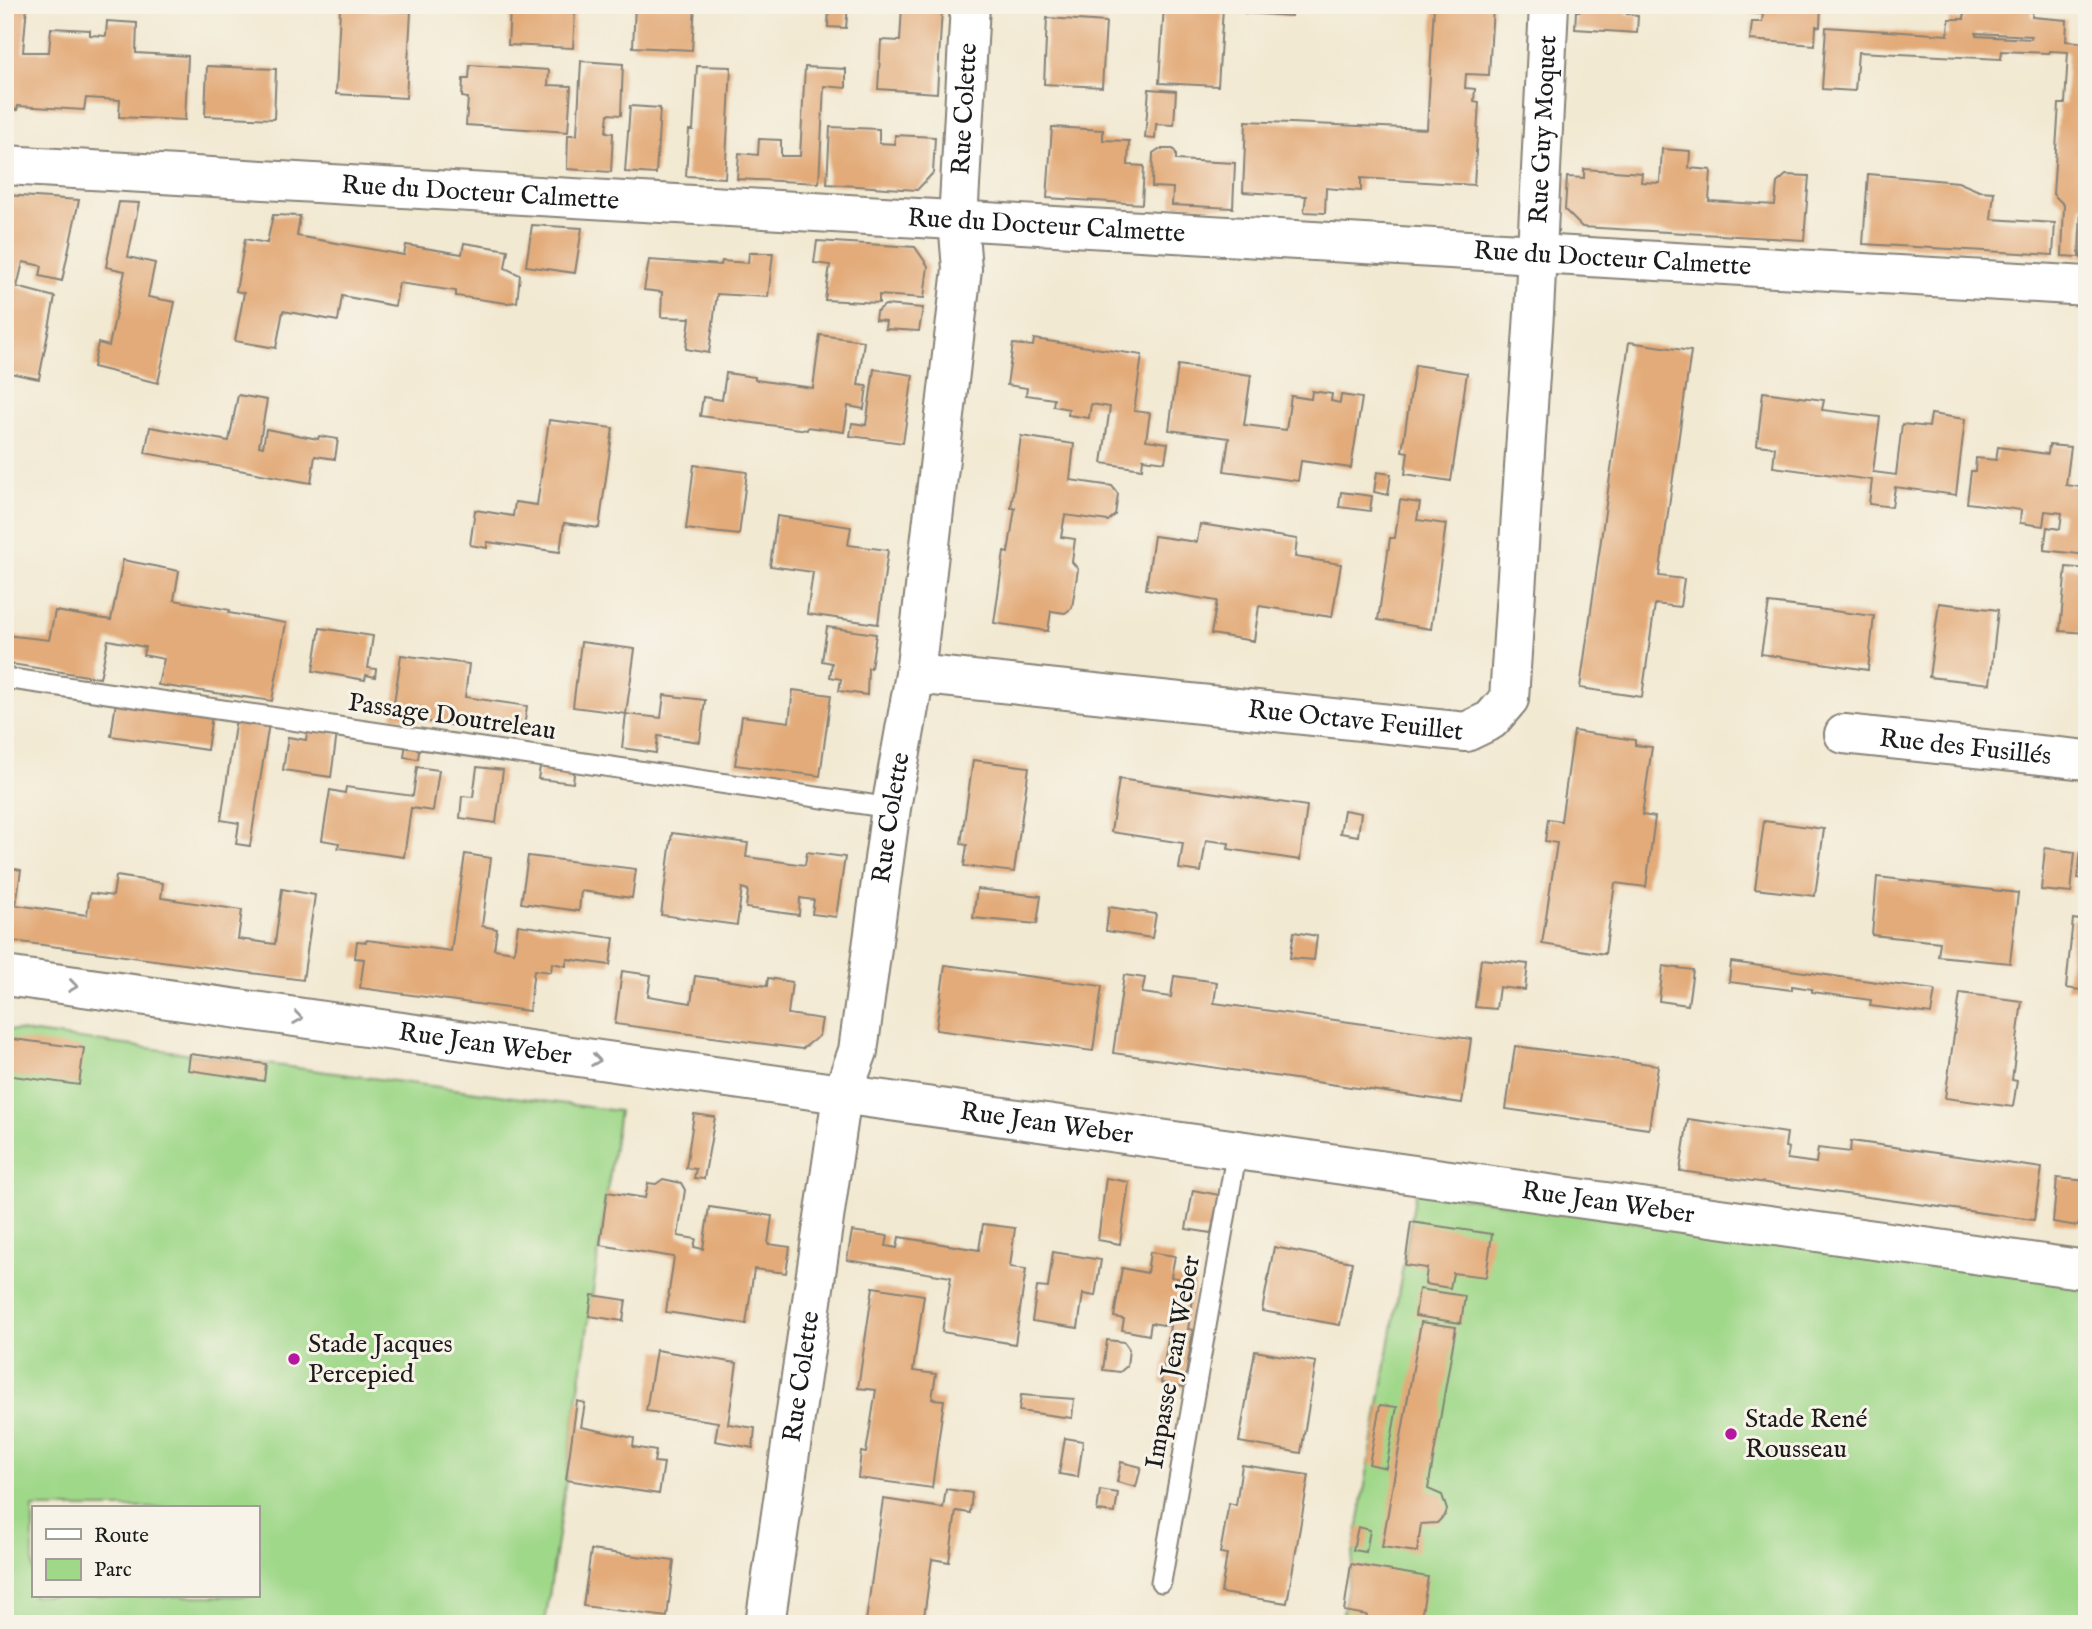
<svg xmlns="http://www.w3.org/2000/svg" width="2092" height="1629" viewBox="0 0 2092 1629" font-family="'IM FELL English',serif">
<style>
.green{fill:#a0d88a;stroke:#5e7a53;stroke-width:2;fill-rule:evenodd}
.building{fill:#e3ab79;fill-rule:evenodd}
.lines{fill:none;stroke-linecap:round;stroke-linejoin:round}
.service-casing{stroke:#878277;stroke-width:23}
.minor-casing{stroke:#878277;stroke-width:42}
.service{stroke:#fff;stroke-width:19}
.minor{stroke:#fff;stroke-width:38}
.oneway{stroke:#999}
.poi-dot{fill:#b5179e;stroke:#f7f3e8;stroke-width:2.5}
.labels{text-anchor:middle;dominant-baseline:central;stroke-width:6;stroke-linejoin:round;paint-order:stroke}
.street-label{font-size:26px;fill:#1c1c1c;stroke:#f7f3e8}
.poi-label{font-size:26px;fill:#1c1c1c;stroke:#f7f3e8;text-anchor:start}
</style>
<rect width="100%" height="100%" fill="#f7f3e8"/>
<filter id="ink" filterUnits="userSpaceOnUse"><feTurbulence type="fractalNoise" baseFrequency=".0143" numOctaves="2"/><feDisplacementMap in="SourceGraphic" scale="14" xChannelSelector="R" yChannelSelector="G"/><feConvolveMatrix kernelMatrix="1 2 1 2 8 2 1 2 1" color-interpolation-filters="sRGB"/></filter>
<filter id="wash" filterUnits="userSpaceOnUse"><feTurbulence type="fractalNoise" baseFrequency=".00686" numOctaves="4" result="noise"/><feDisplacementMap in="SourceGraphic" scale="28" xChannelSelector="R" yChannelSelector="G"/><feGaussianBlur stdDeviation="1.57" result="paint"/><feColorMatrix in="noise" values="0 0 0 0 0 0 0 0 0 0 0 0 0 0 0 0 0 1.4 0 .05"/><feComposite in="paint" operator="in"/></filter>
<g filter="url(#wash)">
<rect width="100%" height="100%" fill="#f2e9d2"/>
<g class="green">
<path d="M5,1029L619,1111L545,1624H5ZM33,1508H257V1596H33Z"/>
<path d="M1416,1191L2087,1285V1624H1341Z"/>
</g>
<g id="blocks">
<g class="building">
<path d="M5,5H27L23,52H49L51,28L90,30V35L106,36L107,21L137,23L136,53L188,56L185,120L119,117L120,100L86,98L84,110L18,106L17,110L5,108Z"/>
<path d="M479,5H538V9L575,11L573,48L508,45L510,9L479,7Z"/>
<path d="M635,5H695L692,50L633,47Z"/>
<path d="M829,5H848L846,28L828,27Z"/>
<path d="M1164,5L1223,8L1218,86L1159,83Z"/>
<path d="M1245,5H1291V16L1245,13Z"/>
<path d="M1434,5L1493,6L1489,75L1466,74L1465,88L1475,89L1474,101L1479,102L1474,185L1361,178V191L1326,188L1325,213L1304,212L1306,196L1243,192L1246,121L1427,129Z"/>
<path d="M1581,5H1628L1627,14L1638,15L1637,33L1575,29L1576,11H1581Z"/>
<path d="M1753,5H1821L1820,27L1816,26L1815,45L1750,40L1752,22H1762L1763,14L1752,13Z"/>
<path d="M1965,5H2033L2032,17L2067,20L2066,41L2087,43V177L2084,206H2081L2079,257L2062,256L2064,205L2053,194L2059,104H2065L2068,52L2050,51L2049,53L2002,51L2001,59L1858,52L1855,91L1822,89L1826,27L1948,35L1949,19H1964ZM1976,33L2032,36L2031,39L1976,36Z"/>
<path d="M902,6L942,9L937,93L878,89L881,40L900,41Z"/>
<path d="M340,8L411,12L406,98L336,94Z"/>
<path d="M1047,18L1106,22L1102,87L1044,84Z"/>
<path d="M581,61L623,64L621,115L608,114L606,132L613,133L611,172L567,169L568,135H577Z"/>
<path d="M470,65L549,70L548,85L571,86L568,132L466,125L468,98L462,97L463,79H469Z"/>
<path d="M207,66L276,69L274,119L205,116Z"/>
<path d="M697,66L731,67L725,178L686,176L689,130H693Z"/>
<path d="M805,67L846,69V88L824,86L819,183L737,179L739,153L758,155L759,139L781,140V156H800Z"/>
<path d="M1149,89L1176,91L1174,125L1156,124L1155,139L1145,138Z"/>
<path d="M630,106L660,108L656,174L625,172Z"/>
<path d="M830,127L879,129V143L895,144V135L935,137L933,173L917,190L827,184Z"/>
<path d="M1052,127L1103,130V140L1129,141L1128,165L1144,166L1142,204L1047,198Z"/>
<path d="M1159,149H1173L1176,153V160L1235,163L1233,208L1172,205L1173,188L1152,187L1153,153Z"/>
<path d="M1662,149L1690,151L1689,168L1711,170L1709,201L1775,205L1777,183L1786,175L1809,176L1804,240L1582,227L1565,210L1567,177L1584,178V169L1642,173L1641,182L1660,183Z"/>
<path d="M1868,174L1958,182L1979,191L1994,192L1991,219L2055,223L2053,255L1863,244Z"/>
<path d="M5,195L79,200L62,281L40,276L42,266L23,262L17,287L55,297L39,379L5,372Z"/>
<path d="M119,202L139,203L128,257L155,263L148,297L175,302L158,383L93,367L98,343L109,346L125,271L106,267Z"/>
<path d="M273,215L300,216L297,236L404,255L406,245L462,254L464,243L508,250L505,268L520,275L517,302L506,303L456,296V291L399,283L395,306L342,296L338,321L283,311L276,348L235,341L244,293L236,291L245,239L267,243Z"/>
<path d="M532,225L582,228L575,273L526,266Z"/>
<path d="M2084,225H2087V258H2081Z"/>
<path d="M817,241L915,247L928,266L924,298L879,295V303L825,300L830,265L814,263Z"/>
<path d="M749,253H773L768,297L717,294L709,353L686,349L690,318L661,317L662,292L644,290L649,260L721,265L722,261L748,263Z"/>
<path d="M885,305L923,308L919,331L885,329L886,321L875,320L876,312Z"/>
<path d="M820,335L864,341L858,385L867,386L864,409L848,406L844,432L808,427L807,430L700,416L703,397L722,400L726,373L755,377V380L813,388Z"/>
<path d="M1034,339L1142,355L1134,411L1150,413L1146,440L1168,443L1165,462L1143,459L1142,469L1102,463L1110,407L1091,404L1089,418L1068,415L1069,409L1053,406L1054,399L1026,395L1027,388L1007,385L1013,344L1033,346Z"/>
<path d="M1629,342L1691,351L1659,576L1684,579L1680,607L1655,604L1642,697L1580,688Z"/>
<path d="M1178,365L1251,375L1244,425L1286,430L1291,396L1311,399L1312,391L1332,394L1331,401L1340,403L1341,395L1362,398L1351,468L1301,461L1298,481L1224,471L1229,438L1169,430Z"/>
<path d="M1415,365L1467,373L1451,481L1405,474L1408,452L1402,451Z"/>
<path d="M874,369L913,375L903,443L850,436L852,423L866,425Z"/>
<path d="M1763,392L1824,400L1822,410L1880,417L1873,472L1896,475L1902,424L1929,427L1931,414L1965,419L1956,495L1895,487L1892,507L1869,504L1872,480L1773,467L1775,447L1757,445Z"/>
<path d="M238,395L267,400L259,446L263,447L266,429L318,439L319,436L338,439L335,459L315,456L311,483L145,453L150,427L229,441Z"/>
<path d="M549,420L613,428L599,528L564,523L560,552L487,542V548L470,545L475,510L513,516L515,502L537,505Z"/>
<path d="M1021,436L1074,444L1070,480L1112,486L1118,494L1115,515L1108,521L1065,515L1061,537L1075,539L1072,562L1078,569L1072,608L1065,613L1051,611L1048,631L994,623L1004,552L1008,553L1015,508H1011Z"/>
<path d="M2049,445L2071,447L2066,485L2087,488V555L2044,550L2047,527L2060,529L2062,513L2045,511L2043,526L2020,523L2021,510L1967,503L1971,471H1975L1976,458L1996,460L1998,447L2048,454Z"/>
<path d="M694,465L747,472L739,535L686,529Z"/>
<path d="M1377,472L1391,474L1388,495L1374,492Z"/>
<path d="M1341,492L1372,496L1370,511L1339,507Z"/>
<path d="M1400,500L1420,503L1417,520L1446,524L1431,629L1378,620L1390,538H1395Z"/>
<path d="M777,516L851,527L848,545L888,550L878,624L807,614L813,572L770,566Z"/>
<path d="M1200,524L1297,539L1295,557L1341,564L1332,617L1259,606L1254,641L1211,634L1217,601L1146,589L1154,536L1197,542Z"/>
<path d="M123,560L179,571L174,600L230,610L229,613L286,623L272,701L158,685L164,659L143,655L145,647L108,640L100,678L5,663V635L49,640L55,611L111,620Z"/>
<path d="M2066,567L2087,569V633L2060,631Z"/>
<path d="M1769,603L1874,616L1868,670L1761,654Z"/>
<path d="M1939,603L1998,610L1990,684L1929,677Z"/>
<path d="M827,627L876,634L871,668H868L867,695L839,691L841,679L830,677L832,663L822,661Z"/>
<path d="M320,628L373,636L368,668L376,669L375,677L366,675L365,680L313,671Z"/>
<path d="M581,642L635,649L626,714L573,707Z"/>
<path d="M401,655L469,664L465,697L527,706L523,735L392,717Z"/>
<path d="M793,690L831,695L820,776L735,765L742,716L789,722Z"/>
<path d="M664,695L705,700L700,742L658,736L656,753L622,748L626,714L661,718Z"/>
<path d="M116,702L212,715L207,750L111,736Z"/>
<path d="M236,718L269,723L250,846L236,844L239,823L221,820Z"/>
<path d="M308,728L337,733L331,777L283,770L288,737L306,740Z"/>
<path d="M1574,731L1635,740V745L1652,747L1642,815L1655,817L1646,887L1615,883L1605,954L1542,944L1557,843L1545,841L1548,819L1561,821Z"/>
<path d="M406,742L420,744L418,759L404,757Z"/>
<path d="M973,760L1029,767L1014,872L964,866L967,845L961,844Z"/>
<path d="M541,761L575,765L573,783L538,779Z"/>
<path d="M417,767L439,770L433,811L411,808L404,857L338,848L339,843L322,840L330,790L345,793L346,787L413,796Z"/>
<path d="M477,767L503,770L496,823L460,818L462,796L473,797Z"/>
<path d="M1119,779L1307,806L1300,860L1228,849L1229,843L1206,840L1201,872L1179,869L1183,843L1111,832Z"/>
<path d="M2085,808H2087V879L2078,878Z"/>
<path d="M1344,810L1361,813L1358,836L1340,833Z"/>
<path d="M1764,821L1824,829L1815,896L1755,889Z"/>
<path d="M672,833L748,843L746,857L805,865L807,852L845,857L836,917L812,914L814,900L800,898L799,915L746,908L748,890L742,888L737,925L661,915Z"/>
<path d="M2045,848L2075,852L2071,893L2041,890Z"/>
<path d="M465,854L491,858L482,926L497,929L494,949L514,952L518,925L614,938L610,965L567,959L566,966L552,963L551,972L534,970L529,1011L360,988L364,959L355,958L357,941L366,942L367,940L451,951Z"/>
<path d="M528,856L636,869L632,898L581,891L579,911L521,903Z"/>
<path d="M5,867L21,870L16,905L87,915L90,893L113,896L116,876L163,883L161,898L242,910L238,939L275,944L282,889L315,895L303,980L5,940Z"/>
<path d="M1877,877L2018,893L2010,963L1938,956L1940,942L1872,935Z"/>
<path d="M977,889L1041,896L1037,924L973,918Z"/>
<path d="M1109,907L1156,914L1152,938L1106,931Z"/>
<path d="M2073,919L2087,921V991L2066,988Z"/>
<path d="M1294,932L1317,936L1314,960L1290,958Z"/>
<path d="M1481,959L1528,964L1525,990L1499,987L1496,1009L1475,1007Z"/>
<path d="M1731,962L1935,990L1931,1014L1870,1006L1871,1000L1812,992V989L1792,986V990L1729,982Z"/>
<path d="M945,965L1102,986L1093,1051L936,1030Z"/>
<path d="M1663,966L1693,970L1688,1005L1659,1001Z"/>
<path d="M622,971L651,975L648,996L691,1003L695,976L767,986L768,978L792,982L788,1014L822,1019L819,1036L802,1049L615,1024Z"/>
<path d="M1124,975L1145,978L1142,993L1171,997L1174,976L1217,982L1214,1003L1471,1039L1462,1103L1113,1053Z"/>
<path d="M1960,993L2022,1001L2012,1080L2017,1081L2013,1107L1945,1098Z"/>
<path d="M5,1038L84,1048L79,1085L5,1075Z"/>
<path d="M1515,1046L1658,1065L1649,1129L1506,1109Z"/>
<path d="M190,1054L266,1064L264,1081L188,1070Z"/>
<path d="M694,1114L715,1117L704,1179L694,1178L696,1169L686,1168Z"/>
<path d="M1688,1119L1787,1133L1785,1147L1789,1148L1787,1159L1816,1163L1818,1148L1850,1152L1851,1141L2042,1168L2034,1220L1680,1171Z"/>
<path d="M1106,1178L1129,1182L1120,1244L1098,1240Z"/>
<path d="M2057,1178L2087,1181V1218L2077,1226L2053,1222Z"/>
<path d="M663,1179L681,1183L685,1190L678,1236L696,1239L694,1247L703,1249L709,1207L772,1216L768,1244L790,1247L786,1273L754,1269L746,1324L666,1312L674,1257L600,1245L607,1192L645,1198L648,1183L656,1184Z"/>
<path d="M1193,1190L1219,1195L1211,1233L1186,1229Z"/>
<path d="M1411,1222L1492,1234L1486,1277L1453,1273L1450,1288L1425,1284L1427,1268L1405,1265Z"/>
<path d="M983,1224L1015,1228L1010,1267L1026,1269L1015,1344L942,1332L951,1277L847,1260L852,1231L888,1236L886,1246L897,1248L899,1237L979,1250Z"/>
<path d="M1274,1247L1352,1262L1340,1325L1262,1311Z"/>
<path d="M1053,1252L1101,1260L1095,1296L1083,1294L1078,1328L1032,1321L1037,1287L1048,1288Z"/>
<path d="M1150,1252L1175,1256L1171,1277L1196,1281L1188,1329L1193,1330L1184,1387L1161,1383L1170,1326L1151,1323L1149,1335L1122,1330L1124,1319L1114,1317L1122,1268L1147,1273Z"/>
<path d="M873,1287L924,1295L913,1371L936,1374L932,1399L944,1400L932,1488L858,1478L861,1452L866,1453L876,1390L858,1388Z"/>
<path d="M1419,1289L1465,1296L1461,1323L1415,1316Z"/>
<path d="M592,1295L626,1300L623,1321L589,1316Z"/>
<path d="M1421,1322L1456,1327L1428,1489L1442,1495L1447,1510L1445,1515L1437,1523L1421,1524L1417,1552L1382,1547Z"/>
<path d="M1107,1340L1124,1342L1129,1349L1127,1366L1120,1372L1103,1370Z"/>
<path d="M656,1350L737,1363L728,1424L755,1428L753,1448L715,1441L718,1422L646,1411Z"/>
<path d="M1255,1351L1316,1362L1301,1453L1239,1442Z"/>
<path d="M1021,1395L1074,1399L1072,1418L1019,1411Z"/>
<path d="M577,1401L585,1403L581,1427L634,1438L633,1447L656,1451L654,1462L664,1463L659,1494L566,1480Z"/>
<path d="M1380,1405L1397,1407L1386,1468L1369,1464Z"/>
<path d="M1065,1438L1083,1441L1078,1477L1059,1474Z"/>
<path d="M1121,1462L1141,1467L1136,1487L1117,1482Z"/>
<path d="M1242,1465L1309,1475L1287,1603L1221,1593L1227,1554L1220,1553L1229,1503L1236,1505Z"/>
<path d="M946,1489L972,1493L970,1513L956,1511L949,1562L932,1559L923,1624L866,1621L883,1499L943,1508Z"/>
<path d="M1100,1490L1118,1493L1115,1513L1097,1511Z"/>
<path d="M1358,1527L1370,1530L1366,1552L1353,1550Z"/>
<path d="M591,1550L674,1561L667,1617L583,1606Z"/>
<path d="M1351,1564L1428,1577L1420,1624H1365L1367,1615L1344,1611Z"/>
<path d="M1275,1618L1299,1622V1624H1274Z"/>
</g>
</g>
</g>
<g filter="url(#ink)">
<use href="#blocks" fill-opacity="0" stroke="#878277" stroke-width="2"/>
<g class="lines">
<g class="service-casing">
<g id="service">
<path d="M5,678L891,808"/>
<path d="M1161,1582L1237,1150"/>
</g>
</g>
<g class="minor-casing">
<g id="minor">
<path id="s1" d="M5,165L2087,286"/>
<path id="s2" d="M915,674L1466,732L1491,720L1509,699L1534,313L1549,5"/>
<path id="s3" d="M1844,734L2087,760"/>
<path id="s4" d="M5,976L2087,1270"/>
<path id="s5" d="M765,1624L842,1095L858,1051L891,808L915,674L962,269L958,221L970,5"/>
</g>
</g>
<use href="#service" class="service"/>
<use href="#minor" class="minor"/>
</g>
<defs><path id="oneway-chevron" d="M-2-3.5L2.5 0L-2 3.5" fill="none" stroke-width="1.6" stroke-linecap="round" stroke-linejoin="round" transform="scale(1.75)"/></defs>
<g class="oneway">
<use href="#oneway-chevron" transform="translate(73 986) rotate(8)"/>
<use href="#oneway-chevron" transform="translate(298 1018) rotate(8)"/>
<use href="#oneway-chevron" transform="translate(596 1060) rotate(8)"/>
</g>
</g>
<g class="poi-dot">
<circle cx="294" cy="1359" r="7"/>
<circle cx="1731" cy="1434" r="7"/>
</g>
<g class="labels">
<g class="street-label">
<text stroke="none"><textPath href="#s5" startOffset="1531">Rue Colette</textPath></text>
<text stroke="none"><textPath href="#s2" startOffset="1180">Rue Guy Moquet</textPath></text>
<text stroke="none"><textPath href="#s1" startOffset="476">Rue du Docteur Calmette</textPath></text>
<text stroke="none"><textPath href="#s1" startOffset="1043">Rue du Docteur Calmette</textPath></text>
<text stroke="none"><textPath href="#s1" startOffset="1610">Rue du Docteur Calmette</textPath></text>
<text transform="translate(452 717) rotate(8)">Passage Doutreleau</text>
<text stroke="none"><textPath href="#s2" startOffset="443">Rue Octave Feuillet</textPath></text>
<text stroke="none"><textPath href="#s3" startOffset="122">Rue des Fusillés</textPath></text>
<text stroke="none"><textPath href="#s5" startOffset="817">Rue Colette</textPath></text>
<text stroke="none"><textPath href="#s4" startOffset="485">Rue Jean Weber</textPath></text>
<text stroke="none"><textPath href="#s4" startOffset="1052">Rue Jean Weber</textPath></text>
<text stroke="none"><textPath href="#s4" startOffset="1619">Rue Jean Weber</textPath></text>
<text transform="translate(1173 1362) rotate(-80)">Impasse Jean Weber</text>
<text stroke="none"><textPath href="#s5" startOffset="250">Rue Colette</textPath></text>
</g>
<g class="poi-label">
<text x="308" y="1344">Stade Jacques<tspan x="308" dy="30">Percepied</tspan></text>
<text x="1745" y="1419">Stade René<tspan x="1745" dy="30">Rousseau</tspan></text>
</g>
</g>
<rect width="2092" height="1629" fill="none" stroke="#f7f3e8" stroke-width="28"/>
<rect x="32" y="1506" width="228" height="91" fill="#f7f3e8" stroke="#9f9d96" stroke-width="2"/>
<rect x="46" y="1529" width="35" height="10" fill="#ffffff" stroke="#9f9d96" stroke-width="2"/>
<text x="94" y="1542" font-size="21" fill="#1c1c1c">Route</text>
<rect x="46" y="1559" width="35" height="21" fill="#a0d88a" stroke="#9f9d96" stroke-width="2"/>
<text x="94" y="1576" font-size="21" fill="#1c1c1c">Parc</text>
</svg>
